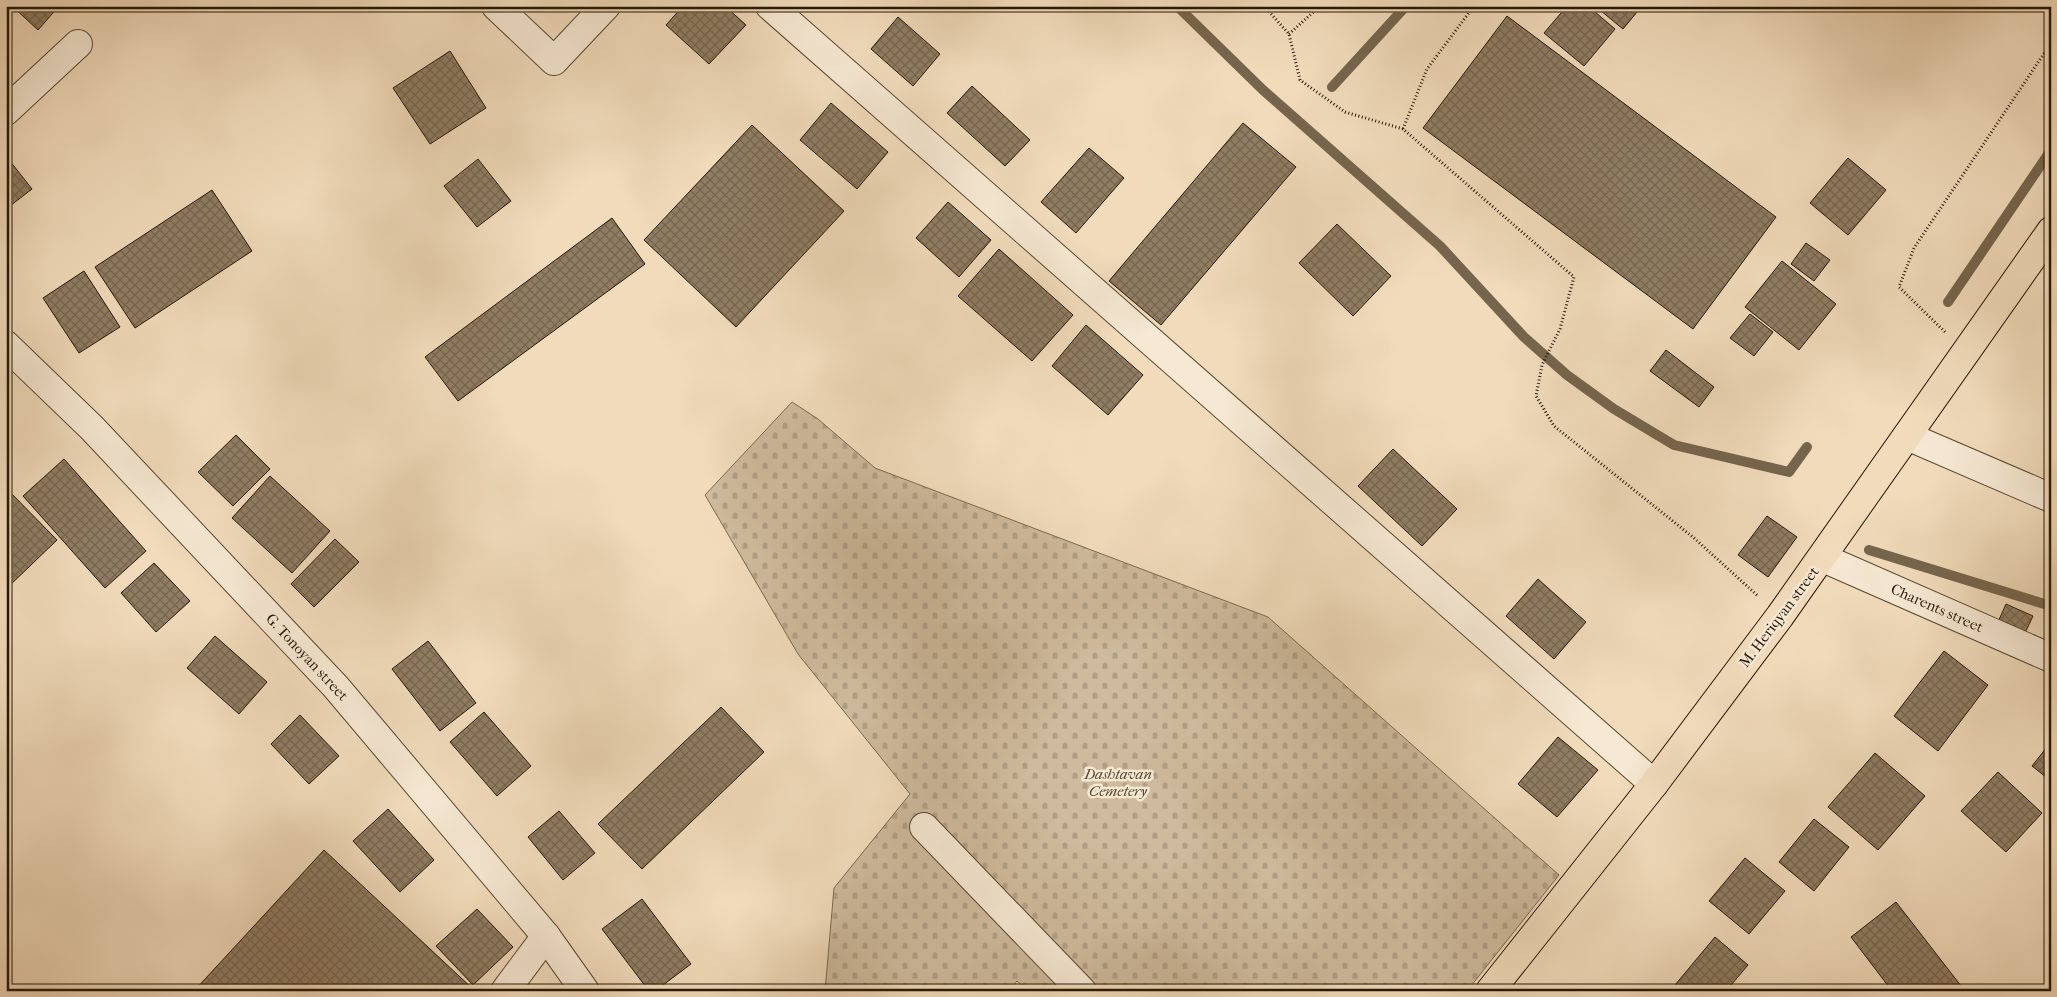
<svg xmlns="http://www.w3.org/2000/svg" width="2057" height="997" viewBox="0 0 2057 997" font-family="'IM FELL French Canon',serif">
<style>
.cemetery{fill:url(#cemetery-stones);stroke:#7a6950}
.lines{fill:none;stroke-linecap:round;stroke-linejoin:round}
.stream{stroke:#76654d;stroke-width:10}
.building{fill:url(#building-cross-hatch);stroke:#261805}
.minor-casing{stroke:#594932;stroke-width:30}
.major-casing{stroke:#261805;stroke-width:30}
.path{stroke:#261805;stroke-width:3;stroke-dasharray:1 2.5;stroke-linecap:butt}
.minor{stroke:#f6e8d3;stroke-width:28}
.major{stroke:#f1dbbb;stroke-width:28}
.labels{text-anchor:middle;dominant-baseline:central;stroke-width:5;stroke-linejoin:round;paint-order:stroke}
.street-label{font-size:15px;fill:#261805;stroke:#f6e8d3}
.park-label{font-size:15px;font-style:italic;fill:#584932;stroke:#f6e8d3}
</style>
<defs>
<pattern id="cemetery-stones" width="16" height="16" patternUnits="userSpaceOnUse" patternTransform="scale(1.25)"><rect width="16" height="16" fill="#ceba9c"/><path d="M2 7V4a2 2 0 0 1 4 0v3zM10 15v-3a2 2 0 0 1 4 0v3z" fill="#b19f85"/></pattern>
<pattern id="building-cross-hatch" width="8" height="8" patternUnits="userSpaceOnUse" patternTransform="scale(1.25)"><rect width="8" height="8" fill="#907d64"/><path d="M0 0l8 8M0 8l8-8" fill="none" stroke="#756550"/></pattern>
</defs>
<rect width="100%" height="100%" fill="#f1dbbb"/>
<filter id="stains"><feTurbulence type="fractalNoise" baseFrequency=".004" numOctaves="4"/><feColorMatrix values="0 0 0 0 .2 0 0 0 0 .09 0 0 0 0 .02 0 0 0 .5 -.17"/></filter>
<radialGradient id="worn" r=".72"><stop offset=".6" stop-color="#630" stop-opacity="0"/><stop offset="1" stop-color="#630" stop-opacity=".3"/></radialGradient>
<path class="cemetery" d="M792,402L818,419L875,468L1268,617L1559,875L1467,991H1028L1017,981L1009,991H825L834,888L910,794L798,654L705,495Z"/>
<g class="lines">
<g class="stream">
<path d="M1177,6L1263,90L1440,246L1524,337L1567,375L1614,409L1674,445L1789,472L1807,447"/>
<path d="M1332,87L1406,6"/>
<path d="M1948,302L2051,150"/>
<path d="M1869,550L2051,606"/>
</g>
</g>
<g class="building">
<path d="M12,6H59L38,30Z"/>
<path d="M683,6H725L746,25L709,64L666,25Z"/>
<path d="M1567,6H1588L1615,29L1584,66L1544,33Z"/>
<path d="M1595,6H1642L1623,29Z"/>
<path d="M1507,16L1776,217L1693,329L1423,128Z"/>
<path d="M898,17L940,54L913,86L871,49Z"/>
<path d="M450,51L486,108L430,144L393,88Z"/>
<path d="M972,86L1030,140L1005,166L947,113Z"/>
<path d="M831,103L888,152L857,189L800,140Z"/>
<path d="M1243,123L1296,167L1161,325L1109,281Z"/>
<path d="M752,125L844,211L736,327L644,240Z"/>
<path d="M1089,148L1124,178L1076,233L1041,202Z"/>
<path d="M6,156L32,189L6,209Z"/>
<path d="M1848,158L1886,190L1848,235L1810,203Z"/>
<path d="M478,159L511,201L477,227L444,186Z"/>
<path d="M212,190L252,251L135,328L95,267Z"/>
<path d="M948,202L991,240L959,277L916,238Z"/>
<path d="M612,218L645,264L458,401L425,357Z"/>
<path d="M1337,224L1391,276L1353,316L1299,263Z"/>
<path d="M1806,243L1830,260L1814,281L1791,264Z"/>
<path d="M999,249L1073,315L1032,361L958,296Z"/>
<path d="M1782,261L1836,304L1799,350L1745,307Z"/>
<path d="M84,271L120,327L79,353L43,298Z"/>
<path d="M1750,314L1773,332L1754,356L1730,338Z"/>
<path d="M1086,325L1143,375L1108,415L1052,366Z"/>
<path d="M1666,350L1714,387L1699,407L1650,371Z"/>
<path d="M236,435L270,469L233,506L198,472Z"/>
<path d="M1393,449L1457,509L1422,546L1358,486Z"/>
<path d="M64,459L146,551L105,588L23,496Z"/>
<path d="M270,476L330,531L292,573L232,518Z"/>
<path d="M6,488L57,540L6,589Z"/>
<path d="M1767,516L1797,537L1768,577L1738,555Z"/>
<path d="M335,539L359,562L314,607L291,584Z"/>
<path d="M154,563L190,601L156,632L121,593Z"/>
<path d="M1538,579L1586,622L1554,659L1506,616Z"/>
<path d="M2006,604L2033,616L2025,633L1998,622Z"/>
<path d="M215,636L267,682L239,714L187,668Z"/>
<path d="M428,641L476,703L440,731L392,669Z"/>
<path d="M1944,651L1988,685L1938,751L1894,716Z"/>
<path d="M721,707L764,752L642,869L598,824Z"/>
<path d="M484,712L531,766L497,796L450,742Z"/>
<path d="M300,715L339,756L309,784L271,744Z"/>
<path d="M1558,737L1598,770L1557,817L1518,784Z"/>
<path d="M2051,742V781L2032,766Z"/>
<path d="M1875,753L1925,796L1878,850L1828,807Z"/>
<path d="M1998,772L2042,813L2006,852L1961,811Z"/>
<path d="M388,809L434,860L400,892L353,841Z"/>
<path d="M559,811L595,853L563,880L528,837Z"/>
<path d="M1814,819L1849,847L1814,891L1779,862Z"/>
<path d="M324,850L474,990L473,991H194Z"/>
<path d="M1745,858L1785,891L1749,934L1709,901Z"/>
<path d="M642,899L691,964L655,991H649L602,929Z"/>
<path d="M1896,902L1965,991H1892L1851,937Z"/>
<path d="M477,909L513,947L473,985L436,946Z"/>
<path d="M1715,937L1748,965L1726,991H1670Z"/>
</g>
<g class="lines">
<g class="minor-casing">
<g id="minor">
<path d="M496,6L554,61L606,6"/>
<path d="M770,6L1654,784"/>
<path d="M6,111L78,44"/>
<path d="M6,345L92,428L336,687L546,936L585,991"/>
<path d="M1907,436L2051,498"/>
<path d="M1823,558L2051,658"/>
<path d="M924,827L1082,991"/>
<path d="M505,991L546,936"/>
</g>
</g>
<g class="major-casing">
<path id="major" d="M1490,991L1654,784L1780,616L2051,231"/>
</g>
<g class="path">
<path d="M1264,6L1289,34L1300,80L1345,112L1403,129L1574,277L1560,329L1542,365L1536,396L1554,426L1694,538L1758,596"/>
<path d="M1289,34L1320,6"/>
<path d="M1403,129L1427,69L1474,6"/>
<path d="M1945,332L1899,287L1914,248L2051,43"/>
</g>
<use href="#minor" class="minor"/>
<use href="#major" class="major"/>
</g>
<g class="labels">
<g class="street-label">
<text transform="translate(1937 608) rotate(24)">Charents street</text>
<text transform="translate(1779 617) rotate(-53)">M. Heriqyan street</text>
<text transform="translate(307 657) rotate(47)">G. Tonoyan street</text>
</g>
<g class="park-label">
<text x="1118" y="774">Dashtavan<tspan x="1118" dy="17">Cemetery</tspan></text>
</g>
</g>
<rect width="2057" height="997" fill="none" stroke="#f1dbbb" stroke-width="25"/>
<rect x="8" y="8" width="2042" height="982" fill="none" stroke="#261805" stroke-width="2.5"/>
<rect x="12" y="12" width="2032" height="972" fill="none" stroke="#261805"/>
<rect width="100%" height="100%" filter="url(#stains)"/>
<rect width="100%" height="100%" fill="url(#worn)"/>
</svg>
